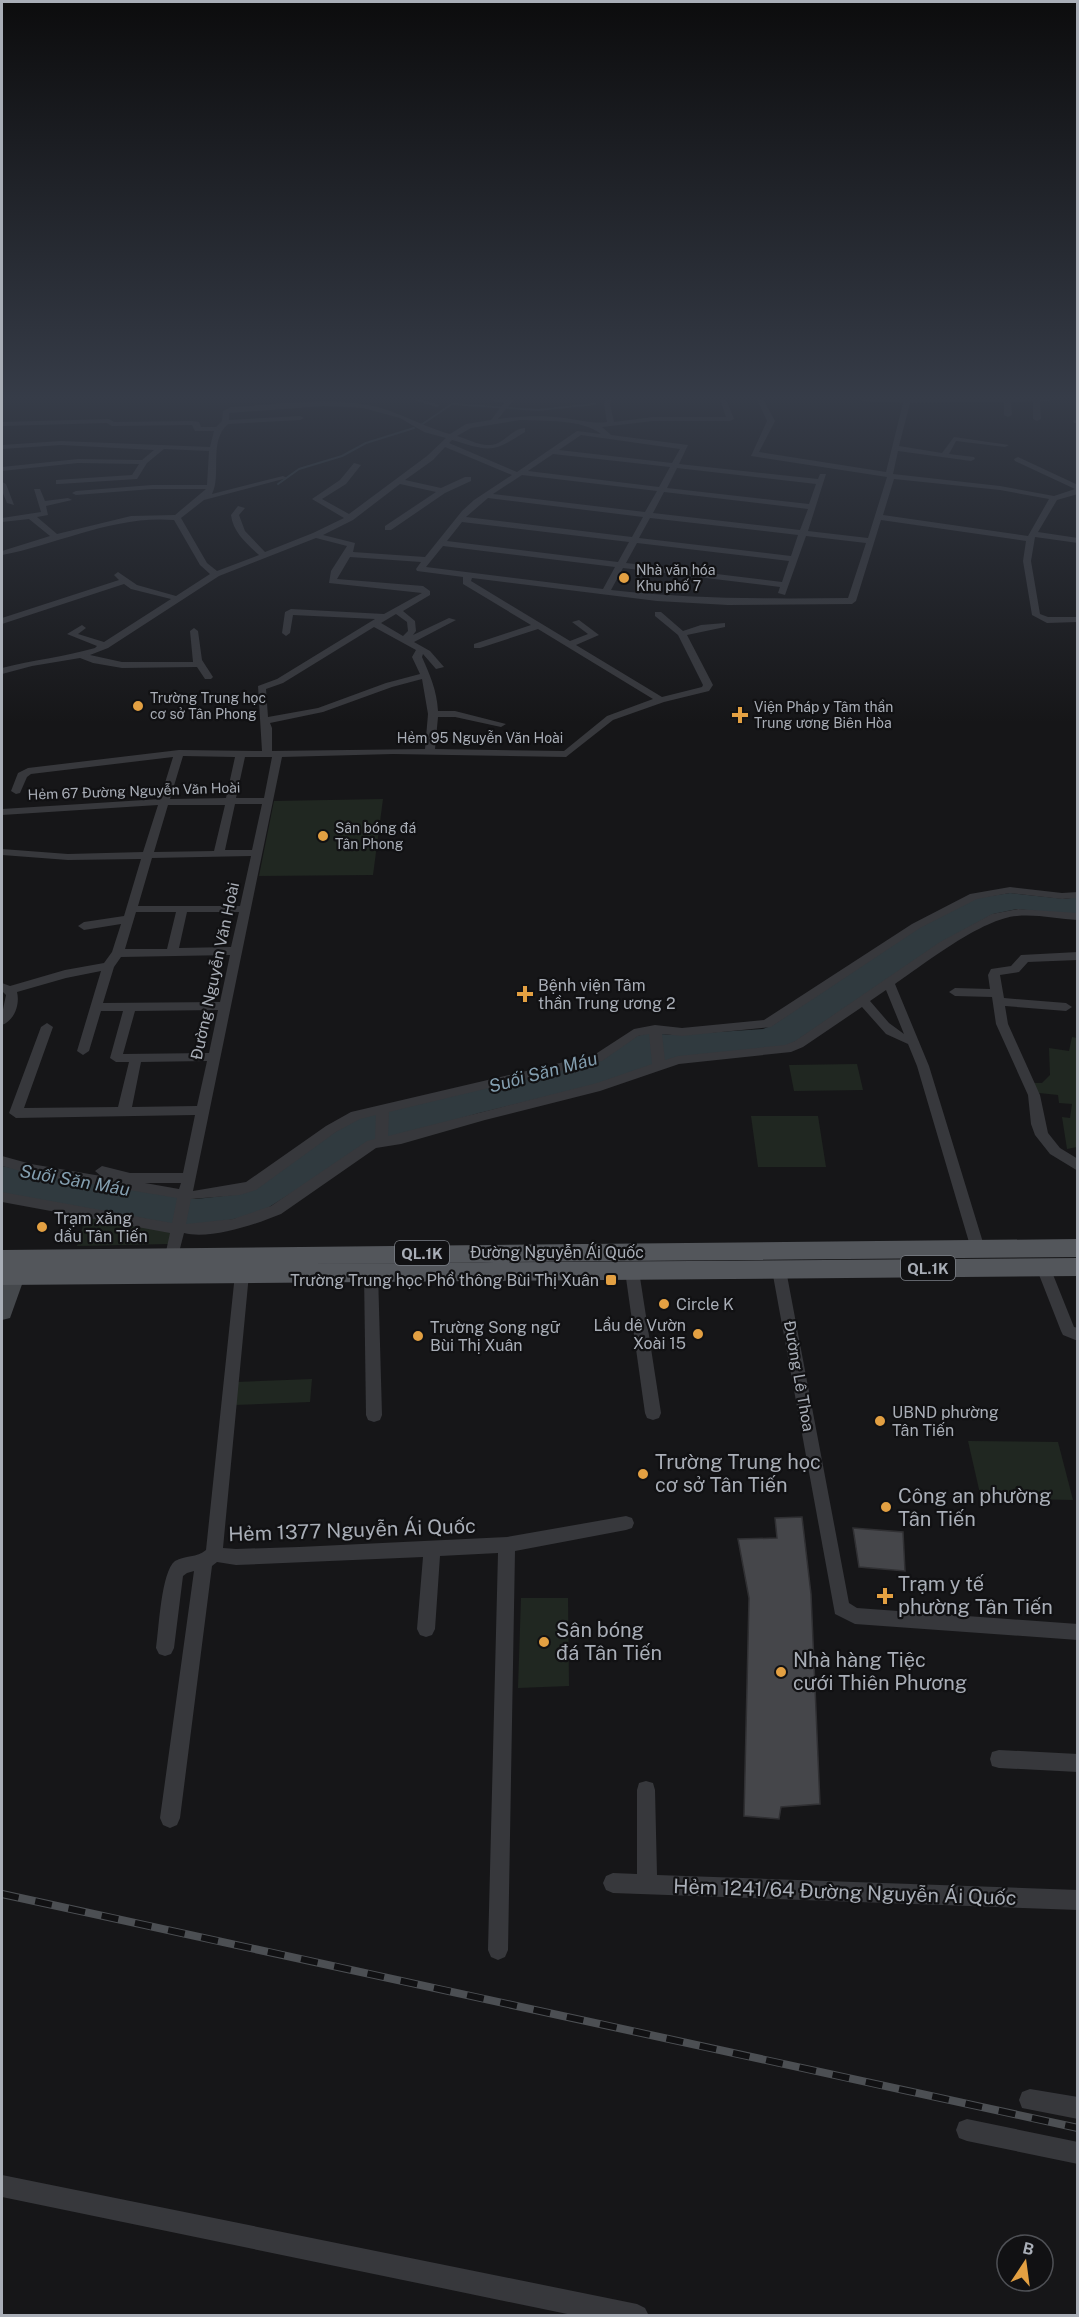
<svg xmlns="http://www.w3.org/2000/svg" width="1079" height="2317" viewBox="0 0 1079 2317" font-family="'Public Sans',sans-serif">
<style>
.green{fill:#202721}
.water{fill:#303a3f}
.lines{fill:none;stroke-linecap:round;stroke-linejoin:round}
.stream{stroke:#303a3f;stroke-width:2}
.building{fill:#45464a;stroke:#303033;stroke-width:1.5}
.minor{fill:#37383c;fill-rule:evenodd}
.secondary{fill:#45484c;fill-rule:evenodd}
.primary{fill:#53565b;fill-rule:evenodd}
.rail-casing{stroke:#4c4f53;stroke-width:8}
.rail{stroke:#111113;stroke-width:6;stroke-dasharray:17;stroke-linecap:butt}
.poi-dot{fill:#e3a042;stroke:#111113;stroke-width:2}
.labels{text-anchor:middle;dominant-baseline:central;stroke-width:4.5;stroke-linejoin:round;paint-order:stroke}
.far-poi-label{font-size:14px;fill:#a9aeb7;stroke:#111113;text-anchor:start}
.far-street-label{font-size:14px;fill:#a9aeb7;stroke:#111113}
.shield{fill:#111113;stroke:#7b7f86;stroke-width:1.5}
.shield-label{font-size:15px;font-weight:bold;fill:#a9aeb7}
.street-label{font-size:16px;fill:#a9aeb7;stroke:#111113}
.poi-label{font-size:16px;fill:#a9aeb7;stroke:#111113;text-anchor:start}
.water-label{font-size:18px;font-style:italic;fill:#839eaf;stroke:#111113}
.near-poi-label{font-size:20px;fill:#a9aeb7;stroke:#111113;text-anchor:start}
.near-street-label{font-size:20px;fill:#a9aeb7;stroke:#111113}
</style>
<rect width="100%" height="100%" fill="#161618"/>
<g class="green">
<path d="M383,799L373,875L259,876L274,801Z"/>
<path d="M1072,1037L1077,1038V1147L1067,1149L1062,1117L1070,1118L1072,1104L1059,1103L1058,1095L1039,1093L1033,1083H1042L1050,1075L1049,1048L1069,1051Z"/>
<path d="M857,1064L863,1090L794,1091L789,1065Z"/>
<path d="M751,1116H818L826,1167H758Z"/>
<path d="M86,1216L173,1232L169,1244L77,1246Z"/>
<path d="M312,1379L310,1402L234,1405L236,1382Z"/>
<path d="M968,1441L1058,1442L1073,1500L981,1498Z"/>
<path d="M521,1598H568L569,1686L518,1688Z"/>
</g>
<path class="water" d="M1010,893L1065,899L1077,897V915L1017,909L993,914L940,943L796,1041L785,1046L675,1058L598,1084L479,1113L400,1136L325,1172L258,1214L204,1225L174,1224L2,1193V1166L76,1181L196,1199L241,1194L358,1117L599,1061L637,1036L648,1033L673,1035L763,1029L773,1025L919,927L977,898Z"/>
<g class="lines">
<g class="stream">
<path d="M421,425L452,404L538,410L595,404"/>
<path d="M278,484L299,469L342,456L366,443L414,428"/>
</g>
</g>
<g class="building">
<path d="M802,1517L811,1594L820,1804L781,1807L779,1819L744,1816L749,1598L738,1539L777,1538L775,1518Z"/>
<path d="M853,1528L903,1532L905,1571L859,1567Z"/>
</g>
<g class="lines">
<g class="minor">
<path d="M410,399H419L440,405L437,407Z"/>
<path d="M485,399H514L498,419C520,416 543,415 565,418C580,420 593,424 607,422L604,404L606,399H612L610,404L614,422L653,417H726L720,399H726L734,419L730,421H653L602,427L611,435L688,445L679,464L818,479L820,474H826L808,531L868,538L887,477L751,456L767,421L757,399H763L775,421L759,452L886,472L903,403L863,401L860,399H1053L1050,401H1040L1041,419L1037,421L1033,419V401L1011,402L1012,415L1008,417L1004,415V402L910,403L899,446L942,453L954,437L1009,445L1005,447L956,441L949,454L974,457L975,459L971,461L898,451L893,474L1000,486L1054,496L1075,489L1015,461L1014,459L1018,457L1078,485V494L1057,500L1038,532L1078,538V543L1035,537L1031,561L1040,614L1048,617H1076L1078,622L1047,623L1032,615L1023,561L1026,541L881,520L856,601L852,604L728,605L657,601L472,578L471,581L570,641L588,634L572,622L579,620L599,635L576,645L662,697L702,687L703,685L678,635L655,616V612H661L683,631L701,625L725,623V627L687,635L713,685L709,691L664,702L613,720L566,757L393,754L282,757L193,1191L246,1182L326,1126L351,1112L594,1055L634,1029L655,1025L682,1028L764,1020L912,924L970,894L1010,887L1062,893L1078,892V898L1062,899L1010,893L977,899L920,928L771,1027L682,1036L662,1034L665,1060L678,1056L785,1045L795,1041L940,942L992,914L1018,909L1078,913V920C1058,919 1036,914 1017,916C983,918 924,964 895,984L929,1066L985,1249L983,1253H973L971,1249L917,1066L908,1044L886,1034L862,1007L803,1047L791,1052L679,1064L600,1091L485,1120L401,1144L376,1148L281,1214C257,1224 210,1240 184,1233L177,1260H167L165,1256L170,1233L2,1202V1192L172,1223L177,1198L31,1174L2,1166V1156L31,1164L101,1176L95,1171L102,1166L130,1173H183L195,1115L16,1118L9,1113L41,1027L47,1023L53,1027L24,1108L118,1107L129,1062H116L110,1058L123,1011H101L89,1051L83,1055L77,1051L101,971L66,978L17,992C20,1004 15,1020 2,1025V1014L6,995L2,991V983L10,986L65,970L104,963L112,952L121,924L84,930L78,926L84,922L124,916L141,859L68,860L2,855V849L68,854L143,852L158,805L2,815V809L160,799L173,757L31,774L27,777L20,793L16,794L11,791L18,773L28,768L179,750L262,751L258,686L277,679L375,619L293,615L290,633L286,636L282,633L285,612L291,609L384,614L422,593L329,583L331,571L347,546L316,538L219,576L108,648L90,655L122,662H193L190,631L194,628L198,631L202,660L213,677L211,679H205L197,667L122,668L93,663L80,658L32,666L2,674V668C32,660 64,657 95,648L97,646L67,634L82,625L86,628L78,634L104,642L171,599L131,589L124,584L5,623L2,624V618L119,580L114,575L118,572L137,585L176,596L210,574L200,565L174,520C114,515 59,544 2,555V551L50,536L29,519L2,522V518L41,512L34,489H40L45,501L68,498L72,500L46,506L48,515L37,517L57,534L131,516L175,515L206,489H152L76,495L72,493L76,491L152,485H207L209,451L164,449L147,463L137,479L59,484H56V480L132,475L139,464L78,463L2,471V467L78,459L142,460L154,450L61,445L2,449V445L61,441L210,447L214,431H195L192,425L112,426L107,423L2,426V422L109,419L114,422L192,421L199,422L201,427H216L222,421L223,411L231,407C274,405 319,398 362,404C393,408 420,426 450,434L466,424L491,420L504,403ZM324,406L363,408L400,418L424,432L446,438L427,456L349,514L322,499L346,484L361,465L354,463L340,480L312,499L344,518L313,533L265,552L245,531L239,515L245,508L238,506L231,515C233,532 246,543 259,555L217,571L207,563L181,518L204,500L287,478L283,476L212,494C222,475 208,441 228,424L300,420L304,418L300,416L229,420V413ZM520,420C543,421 583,419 601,434L577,431L517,472L449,443L452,440C490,451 491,454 525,432V428C512,428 504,445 490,445C480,446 467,439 457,436L471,428ZM581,435L680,449L672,463L559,450ZM445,447L512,475L474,500L462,511L425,557L353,552L355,543L323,535L353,520L400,484L436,492L385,526V530H391L445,493L471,481V477H465L441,488L405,480L433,460ZM553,454L670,467L659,487L528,471ZM677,468L816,484L809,504L667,488ZM522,475L657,491L645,512L493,494ZM894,479L1000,490L1049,499L1028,536L883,515ZM664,492L808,509L800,530L653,513ZM488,498L643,517L632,537L466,517ZM650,518L798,535L791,556L639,538ZM462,522L629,542L618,562L447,541ZM806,536L866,543L848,598C769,599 690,599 611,590L623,568L780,587L778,593L785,595ZM637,543L789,561L782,582L626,563ZM443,546L615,567L603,589L426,567ZM350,557L421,562L416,569L417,571L463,577V584L531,625L474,644V648H480L538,629L653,699L607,716L564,751L435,749L438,717H455L501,727L506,724L455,711H438C437,691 430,675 422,657L423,654L436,669L444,667L430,651L414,642L456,620L449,618L413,635L416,631L415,621L403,611L430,595V591L423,586L337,579ZM396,614L407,622L408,631L403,636L381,623ZM374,627L416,650L412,657L420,674L386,683L318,708L268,717L266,689L283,683ZM422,679L428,714L425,749L272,751V728L270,723L323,712L392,687ZM183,756L235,757L226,798L170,799ZM245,757H272L264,798H236ZM235,804H262L252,850H225ZM168,805H225L214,851L154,852ZM251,856L240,906H138L152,858ZM136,912H176L167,949H125ZM187,912H239L231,947L179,948ZM230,955L220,1002L103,1003L114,967L121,957ZM886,990L904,1034L889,1023L870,1001ZM218,1010L209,1053L123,1054L135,1011ZM649,1034L652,1064L597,1083L388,1136L389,1112L602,1061L638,1036ZM207,1061L197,1106L132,1107L141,1062ZM376,1115L375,1139L367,1141L271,1206L233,1219L186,1224L191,1199L240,1195L256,1190L336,1132L360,1119ZM145,1183H181L179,1189Z"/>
<path d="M1077,419L1078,423H1074L1073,421Z"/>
<path d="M2,482L6,484L14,505L7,503L2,491Z"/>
<path d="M1078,952V960L1028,962L1019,972L1000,975L1004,998L1066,1003L1072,1007L1066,1011L1005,1006L1008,1024L1040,1095L1048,1133L1060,1148L1078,1159V1171L1050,1154L1035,1135L1031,1124L1028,1095L996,1024L992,997L955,996L949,992L955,988L990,989L988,975L991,969L1011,966L1021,955Z"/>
<path d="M1043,1261L1048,1263L1050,1267L1074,1327L1078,1328V1341L1063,1335L1061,1331L1036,1267L1038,1263Z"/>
<path d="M779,1264L784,1266L786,1270L849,1603L857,1608L1078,1624V1640L855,1624L835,1614L772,1270L774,1266Z"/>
<path d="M632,1265L637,1267L639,1271L661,1413L659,1418L653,1420L647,1418L645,1413L625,1271L627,1267Z"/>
<path d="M371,1267L376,1269L378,1273L382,1415L380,1420L374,1422L368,1420L366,1415L364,1273L366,1269Z"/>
<path d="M242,1268L247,1270L249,1274L223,1548L236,1549L299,1547L507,1537L626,1516L632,1518L634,1523L632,1528L626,1530L515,1551L508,1950L505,1957L498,1960L491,1957L488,1950L498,1553L440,1556L435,1629L432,1635L426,1637L420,1635L417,1629L423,1557L236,1565L217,1562L212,1566L180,1818L177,1825L170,1828L163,1825L160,1818L194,1571L187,1573L183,1576L174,1648L171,1654L165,1656L159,1654L156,1648C159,1629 161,1572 175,1561C185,1555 197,1558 206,1550L235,1274L237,1270Z"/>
<path d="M999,1750L1078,1754V1772L999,1768L992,1766L990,1759L992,1752Z"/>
<path d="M646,1781L653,1783L655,1790L657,1875L1078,1890V1910L613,1893L606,1890L603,1883L606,1876L613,1873L637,1874V1790L639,1783Z"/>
<path d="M1030,2089L1078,2097V2119L1022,2108L1019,2100L1022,2092Z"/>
<path d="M967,2119L1078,2142V2164L967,2141L959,2138L956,2130L959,2122Z"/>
<path d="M2,2175L637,2304L645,2308L649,2316H577L2,2197Z"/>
</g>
<path class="secondary" d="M15,1268L22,1270L25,1276L10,1318L2,1320V1284L8,1270Z"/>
<path class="primary" d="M1078,1239V1257L290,1264L1078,1258V1276L2,1285V1250Z"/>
<g class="rail-casing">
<path id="rail" d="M2,1894L1078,2128"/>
</g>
<use href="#rail" class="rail"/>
</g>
<linearGradient id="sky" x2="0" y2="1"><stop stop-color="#0c0c0d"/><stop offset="0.55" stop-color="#363c48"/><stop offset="1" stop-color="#363c48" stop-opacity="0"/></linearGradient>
<rect width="1079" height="723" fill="url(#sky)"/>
<g class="poi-dot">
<circle cx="624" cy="578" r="6"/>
<circle cx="138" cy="706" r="6"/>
<path d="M737 706h6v6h6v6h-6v6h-6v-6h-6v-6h6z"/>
<circle cx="323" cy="836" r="6"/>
<path d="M522 985h6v6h6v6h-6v6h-6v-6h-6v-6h6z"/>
<circle cx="42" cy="1227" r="6"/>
<rect x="605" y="1274" width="12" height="12" rx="3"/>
<circle cx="664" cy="1304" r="6"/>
<circle cx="698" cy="1334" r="6"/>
<circle cx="418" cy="1336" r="6"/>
<circle cx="880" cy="1421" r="6"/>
<circle cx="643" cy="1474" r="6"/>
<circle cx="886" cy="1507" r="6"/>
<path d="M882 1587h6v6h6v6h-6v6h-6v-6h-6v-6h6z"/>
<circle cx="544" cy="1642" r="6"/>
<circle cx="781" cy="1672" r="6"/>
</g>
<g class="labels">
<g class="far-poi-label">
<text x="636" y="570">Nhà văn hóa<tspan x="636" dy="16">Khu phố 7</tspan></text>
<text x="150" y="698">Trường Trung học<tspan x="150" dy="16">cơ sở Tân Phong</tspan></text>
<text x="754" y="707">Viện Pháp y Tâm thần<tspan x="754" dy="16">Trung ương Biên Hòa</tspan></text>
<text x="335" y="828">Sân bóng đá<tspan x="335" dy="16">Tân Phong</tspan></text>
</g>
<g class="far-street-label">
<text x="480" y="738">Hẻm 95 Nguyễn Văn Hoài</text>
<text transform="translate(134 791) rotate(-2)">Hẻm 67 Đường Nguyễn Văn Hoài</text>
</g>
<g class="shield">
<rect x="395" y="1241" width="54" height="24" rx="4.5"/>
<rect x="901" y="1256" width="54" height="24" rx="4.5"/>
</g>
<g class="shield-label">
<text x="422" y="1253">QL.1K</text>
<text x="928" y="1268">QL.1K</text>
</g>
<g class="street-label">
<text transform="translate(215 971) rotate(-78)">Đường Nguyễn Văn Hoài</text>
<text x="557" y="1252">Đường Nguyễn Ái Quốc</text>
<text transform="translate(799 1376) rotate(80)">Đường Lê Thoa</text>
</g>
<g class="poi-label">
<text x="538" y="985">Bệnh viện Tâm<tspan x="538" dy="18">thần Trung ương 2</tspan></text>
<text x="54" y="1218">Trạm xăng<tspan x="54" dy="18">dầu Tân Tiến</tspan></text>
<text x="599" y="1280" text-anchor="end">Trường Trung học Phổ thông Bùi Thị Xuân</text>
<text x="676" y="1304">Circle K</text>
<text x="686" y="1325" text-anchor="end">Lẩu dê Vườn<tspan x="686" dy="18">Xoài 15</tspan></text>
<text x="430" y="1327">Trường Song ngữ<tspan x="430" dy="18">Bùi Thị Xuân</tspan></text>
<text x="892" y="1412">UBND phường<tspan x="892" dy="18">Tân Tiến</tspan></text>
</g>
<g class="water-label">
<text transform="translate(543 1072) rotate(-15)">Suối Săn Máu</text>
<text transform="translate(75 1180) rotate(10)">Suối Săn Máu</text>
</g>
<g class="near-poi-label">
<text x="655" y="1462">Trường Trung học<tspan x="655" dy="23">cơ sở Tân Tiến</tspan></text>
<text x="898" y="1496">Công an phường<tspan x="898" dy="23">Tân Tiến</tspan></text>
<text x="898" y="1584">Trạm y tế<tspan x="898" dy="23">phường Tân Tiến</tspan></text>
<text x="556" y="1630">Sân bóng<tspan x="556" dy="23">đá Tân Tiến</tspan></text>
<text x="793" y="1660">Nhà hàng Tiệc<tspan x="793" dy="23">cưới Thiên Phương</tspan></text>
</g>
<g class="near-street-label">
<text transform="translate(352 1530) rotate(-2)">Hẻm 1377 Nguyễn Ái Quốc</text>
<text transform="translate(845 1892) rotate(2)">Hẻm 1241/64 Đường Nguyễn Ái Quốc</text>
</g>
</g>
<rect width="1079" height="2317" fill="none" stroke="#a9aeb7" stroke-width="6"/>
<g transform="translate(1025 2263) rotate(13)"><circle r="28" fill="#111113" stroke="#4e5055" stroke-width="1.5"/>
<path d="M0-4.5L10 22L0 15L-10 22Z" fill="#e3a042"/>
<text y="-9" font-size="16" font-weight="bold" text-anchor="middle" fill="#a9aeb7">B</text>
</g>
</svg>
